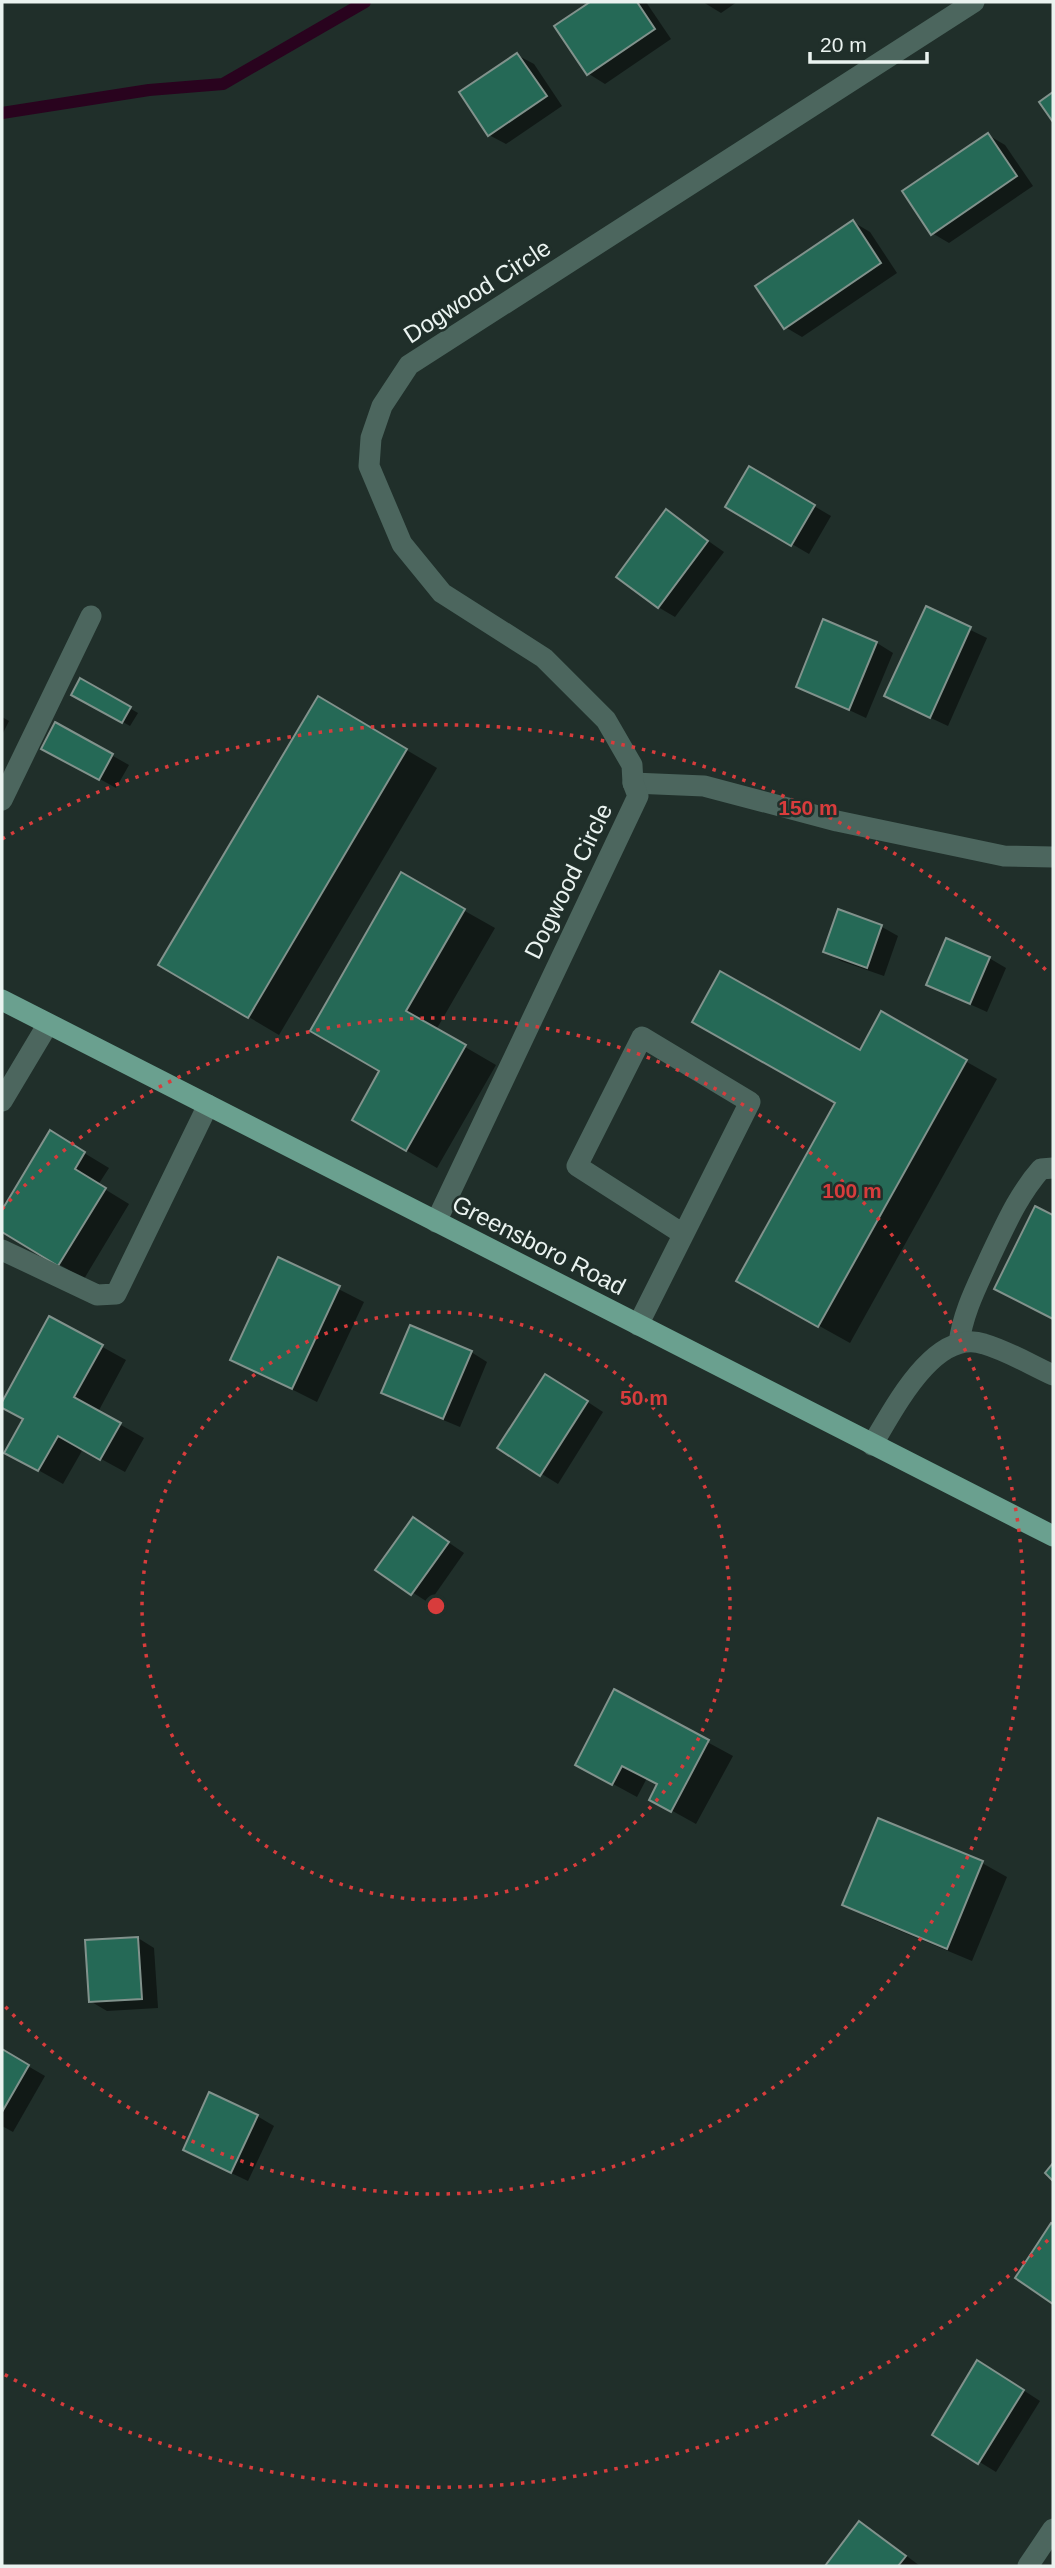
<svg xmlns="http://www.w3.org/2000/svg" width="1055" height="2568" viewBox="0 0 1055 2568" font-family="Helvetica,sans-serif">
<style>
.shadow{fill:#0007}
.lines{fill:none;stroke-linecap:round;stroke-linejoin:round}
.stream{stroke:#29031e;stroke-width:12}
.building{fill:#256956;stroke:#81928c;stroke-width:2}
.minor{stroke:#4c665e;stroke-width:21}
.major{stroke:#6aa08f;stroke-width:21}
.ring{fill:none;stroke:#d83c3c;stroke-width:3.5;stroke-dasharray:3.5 7}
.labels{text-anchor:middle;dominant-baseline:central;stroke-width:5;stroke-linejoin:round;paint-order:stroke}
.street-label{font-size:24px;fill:#eaf3f0;stroke:#202f2a}
.centre{fill:#d83c3c;stroke:#202f2a;stroke-width:3.5}
.ring-label{font-size:21px;text-anchor:middle;font-weight:bold;fill:#d83c3c;stroke:#202f2a;stroke-width:5;stroke-linejoin:round;paint-order:stroke}
</style>
<rect width="100%" height="100%" fill="#202f2a"/>
<g class="shadow">
<path d="M594,2H646L671,39L605,84L589,74L557,27Z"/>
<path d="M703,2H737L721,13Z"/>
<path d="M517,55L534,64L562,106L506,144L489,135Z"/>
<path d="M988,135L1005,145L1033,186L949,243L932,233Z"/>
<path d="M853,222L870,232L897,273L802,337L785,327Z"/>
<path d="M749,468L831,516L809,554L727,506Z"/>
<path d="M667,512L724,552L675,617L658,607Z"/>
<path d="M927,609L987,638L948,726L903,705Z"/>
<path d="M824,622L877,643L893,653L866,718L798,686Z"/>
<path d="M81,680L138,713L130,726L73,694Z"/>
<path d="M349,716L437,768L279,1035L161,965Z"/>
<path d="M2,717L9,721L2,735Z"/>
<path d="M56,724L129,765L116,788L44,748Z"/>
<path d="M401,875L495,928L436,1030L496,1065L437,1168L354,1120L382,1071Z"/>
<path d="M839,911L882,927L898,936L884,976L841,961L825,951Z"/>
<path d="M989,958L1006,968L987,1012L928,985Z"/>
<path d="M882,1014L997,1079L850,1343L769,1298L837,1102Z"/>
<path d="M51,1133L109,1168L98,1185L129,1204L84,1279L2,1230V1213Z"/>
<path d="M1036,1208L1053,1217V1319L996,1288Z"/>
<path d="M279,1259L364,1302L317,1402L232,1359Z"/>
<path d="M50,1318L126,1360L98,1412L144,1438L125,1472L83,1449L63,1484L31,1466L25,1419L2,1405Z"/>
<path d="M471,1352L487,1362L460,1427L400,1402L384,1392Z"/>
<path d="M562,1385L603,1412L558,1484L500,1448Z"/>
<path d="M414,1519L464,1553L429,1603L378,1570Z"/>
<path d="M615,1692L733,1756L696,1824L651,1799L659,1785L647,1778L637,1797L602,1778Z"/>
<path d="M982,1863L1007,1877L972,1961L869,1918L845,1904Z"/>
<path d="M138,1938L154,1948L158,2008L107,2011L90,2001Z"/>
<path d="M2,2051L45,2076L13,2132L2,2126Z"/>
<path d="M257,2116L274,2126L248,2181L202,2159Z"/>
<path d="M995,2372L1040,2401L996,2472L934,2434Z"/>
<path d="M860,2523L876,2533L920,2566H827Z"/>
</g>
<g class="lines">
<path class="stream" d="M2,113L149,90L223,84L365,2"/>
</g>
<g class="building">
<path d="M590,2H637L655,29L587,75L554,26Z"/>
<path d="M517,53L547,96L488,136L459,92Z"/>
<path d="M1053,92V122L1039,102Z"/>
<path d="M988,133L1017,176L931,235L902,191Z"/>
<path d="M853,220L881,263L784,329L755,286Z"/>
<path d="M749,466L815,505L791,546L725,507Z"/>
<path d="M666,509L708,541L658,608L616,577Z"/>
<path d="M926,606L971,627L930,718L884,696Z"/>
<path d="M823,619L877,642L849,710L796,687Z"/>
<path d="M80,678L131,707L122,723L71,695Z"/>
<path d="M318,696L407,749L248,1018L158,965Z"/>
<path d="M55,722L113,754L99,780L41,749Z"/>
<path d="M401,872L465,909L406,1011L466,1045L406,1151L352,1120L379,1071L310,1031Z"/>
<path d="M838,909L882,925L867,968L823,952Z"/>
<path d="M946,938L990,957L970,1004L926,985Z"/>
<path d="M720,971L860,1050L881,1011L967,1060L818,1327L736,1281L835,1103L692,1022Z"/>
<path d="M50,1130L85,1152L75,1169L106,1188L58,1266L2,1232V1210Z"/>
<path d="M1035,1206L1053,1215V1319L994,1289Z"/>
<path d="M278,1257L340,1286L292,1389L230,1360Z"/>
<path d="M49,1316L103,1345L74,1397L121,1423L100,1460L58,1436L38,1471L4,1453L23,1419L2,1408V1402Z"/>
<path d="M410,1325L472,1351L443,1419L381,1393Z"/>
<path d="M545,1374L588,1401L540,1476L497,1448Z"/>
<path d="M413,1517L449,1542L411,1595L375,1570Z"/>
<path d="M614,1689L709,1740L671,1812L649,1800L657,1784L622,1766L612,1785L575,1765Z"/>
<path d="M878,1818L983,1861L947,1949L842,1905Z"/>
<path d="M138,1937L142,1999L89,2002L85,1940Z"/>
<path d="M2,2049L29,2065L2,2112Z"/>
<path d="M209,2092L258,2115L231,2173L183,2150Z"/>
<path d="M1053,2163V2181L1045,2173Z"/>
<path d="M1051,2223L1053,2224V2304L1015,2278Z"/>
<path d="M977,2360L1024,2390L978,2464L932,2435Z"/>
<path d="M859,2521L906,2556L898,2566H825Z"/>
</g>
<g class="lines">
<g class="minor">
<path d="M633,783L704,786L837,821L1004,856L1053,857"/>
<path d="M2,800L91,616"/>
<path d="M2,1101L48,1024"/>
<path d="M436,1222L638,796L633,783L632,765L606,720L544,658L442,593L402,544L369,466L371,438L382,406L409,365L974,2"/>
<path d="M2,1250L97,1295L116,1294L208,1105"/>
<path d="M638,1325L750,1102L642,1037L577,1166L683,1234"/>
<path d="M959,1343C963,1312 977,1286 990,1257C1005,1226 1018,1195 1041,1169L1053,1168"/>
<path d="M872,1445C893,1411 934,1327 984,1344C1008,1351 1031,1365 1053,1375"/>
<path d="M1028,2566L1053,2529"/>
</g>
<path class="major" d="M2,1000L1053,1536"/>
</g>
<g class="ring">
<circle cx="436" cy="1606" r="294"/>
<path d="M2 1209A588 588 0 1 1 2 2003"/>
<path d="M1048 2240A881 881 0 0 1 2 2373M2 839A881 881 0 0 1 1048 972"/>
</g>
<g class="labels">
<g class="street-label">
<text transform="translate(477 291) rotate(-33)">Dogwood Circle</text>
<text transform="translate(568 881) rotate(-64)">Dogwood Circle</text>
<text transform="translate(539 1245) rotate(27)">Greensboro Road</text>
</g>
</g>
<circle cx="436" cy="1606" r="10" class="centre"/>
<g class="ring-label">
<text x="808" y="815">150 m</text>
<text x="852" y="1198">100 m</text>
<text x="644" y="1405">50 m</text>
</g>
<rect width="1055" height="2568" fill="none" stroke="#eaf3f0" stroke-width="7"/>
<path d="M810 52v10h117v-10" fill="none" stroke="#eaf3f0" stroke-width="3.5"/>
<text x="820" y="52" font-size="21" fill="#eaf3f0" stroke="#202f2a" stroke-width="5" paint-order="stroke">20 m</text>
</svg>
